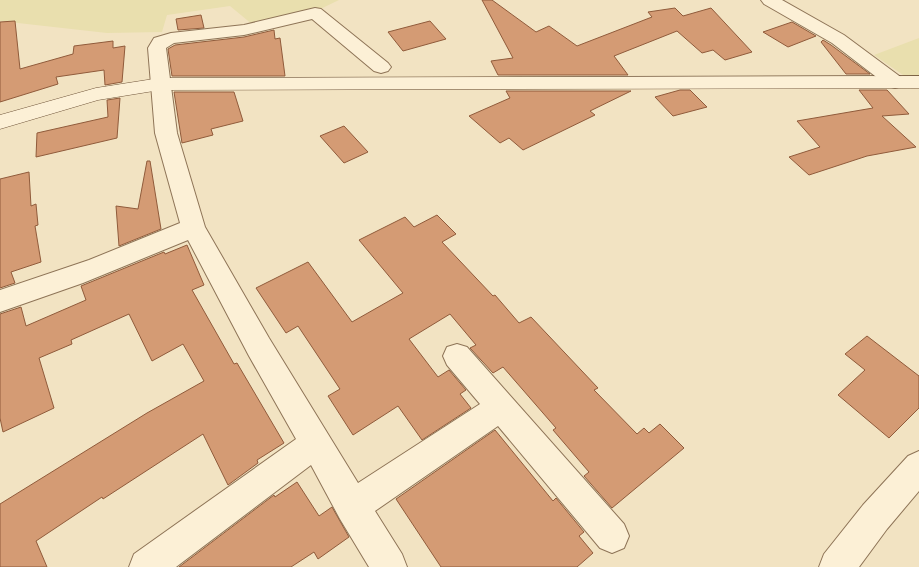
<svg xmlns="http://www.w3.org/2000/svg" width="919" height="567" viewBox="0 0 919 567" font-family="'IBM Plex Serif',serif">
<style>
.farmland{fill:#e9dfae}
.building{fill:#d49b74;stroke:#905b3b}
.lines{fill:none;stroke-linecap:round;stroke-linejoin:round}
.street-casing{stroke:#8e7457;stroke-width:2}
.secondary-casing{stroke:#70553a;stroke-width:1}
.street{fill:#fcf0d6;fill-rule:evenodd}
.secondary{fill:#fcf0d6;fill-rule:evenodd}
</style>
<rect width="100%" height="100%" fill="#f2e3c2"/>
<g class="farmland">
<path d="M0,0H339L310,14L253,25L230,6L167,15L162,32L107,33L0,21Z"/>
<path d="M919,38V77H906L874,55Z"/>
</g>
<g class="building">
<path d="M482,0H492L536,32L549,26L577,46L652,17L648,12L675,8L683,16L711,8L752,52L725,60L713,50L702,53L677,31L614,56L628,75H498L491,61L513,58Z"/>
<path d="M201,15L204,28L178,30L176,19Z"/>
<path d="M15,21L20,69L73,54L74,46L113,41V48L125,46L122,82L105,85L104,70L56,77L58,84L0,102V22Z"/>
<path d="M430,21L446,39L403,51L388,32Z"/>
<path d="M792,22L816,36L788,47L763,32Z"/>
<path d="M274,30L275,39L280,38L285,76H172L168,49L175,45L244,37Z"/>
<path d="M823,40L831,45L870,74H846L821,42Z"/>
<path d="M680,90H690L707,107L673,116L655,97Z"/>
<path d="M859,90H887L909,114L882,116L916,147L867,156L809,175L789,157L820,147L797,121L873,108Z"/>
<path d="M506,91H631L590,111L595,115L523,150L509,138L500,143L469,116L510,98Z"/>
<path d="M174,92H234L243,121L211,129L213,135L182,143Z"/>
<path d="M120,98L117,138L36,157L37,133L108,117L107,100Z"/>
<path d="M344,126L368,152L344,163L320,136Z"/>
<path d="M147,161H150L161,229L119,246L116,206L138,209Z"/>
<path d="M29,172L31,206L36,204L38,225L35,226L41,262L11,272L15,283L0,288V179Z"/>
<path d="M437,215L456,234L442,242L493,296L495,295L519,323L531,317L598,388L594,390L637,434L644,428L649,433L660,424L684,448L612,508L584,476L589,472L553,430L556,428L503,367L493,373L470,348L476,345L450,314L409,339L438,377L449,370L466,390L460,394L471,408L422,440L398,406L353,435L328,396L340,389L298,326L286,333L256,288L308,262L352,322L403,293L359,240L405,217L414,227Z"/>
<path d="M187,245L204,285L192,290L234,364L237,363L284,443L257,460L258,463L228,485L203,434L103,499L102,497L36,541L47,567H0V504L147,413L204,381L183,344L152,361L129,314L71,340L72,344L39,358L54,408L3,432L0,418V314L21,307L26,326L86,300L81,286L164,252L165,254Z"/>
<path d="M867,336L919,376V408L889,438L838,395L865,370L845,354Z"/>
<path d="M495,430L553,501L556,498L584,532L579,536L593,553L577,567H441L396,499Z"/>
<path d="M297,482L319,516L332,507L349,537L318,559L314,552L291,567H179L274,495L275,497Z"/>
</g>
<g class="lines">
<g class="street-casing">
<g id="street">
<path d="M761,0H782L844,35L902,78L905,82L902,86L895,88L888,86L832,43L764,4Z"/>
<path d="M315,8L321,9L388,63L391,67L388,71L381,73L374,71L312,19L244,35L174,43L166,48L177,133L205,227L269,338L358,483L480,404L447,365L443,356L447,347L457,344L467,347L624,524L629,536L624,548L612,553L600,548L498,426L375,511L402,554L407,567H369L340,519L311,465L176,567H129L134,554L296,439L249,356L188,240L83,283L0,312V290L89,260L180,223L155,133L148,48L154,38L171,33L244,25Z"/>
<path d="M919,451V491L887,529L859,567H819L824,554L863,505L908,456Z"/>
</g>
</g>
<g class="secondary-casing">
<path id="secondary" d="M919,76V88L160,90L98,100L0,129V115L96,88L160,78Z"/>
</g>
<use href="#street" class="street"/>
<use href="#secondary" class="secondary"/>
</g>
</svg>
